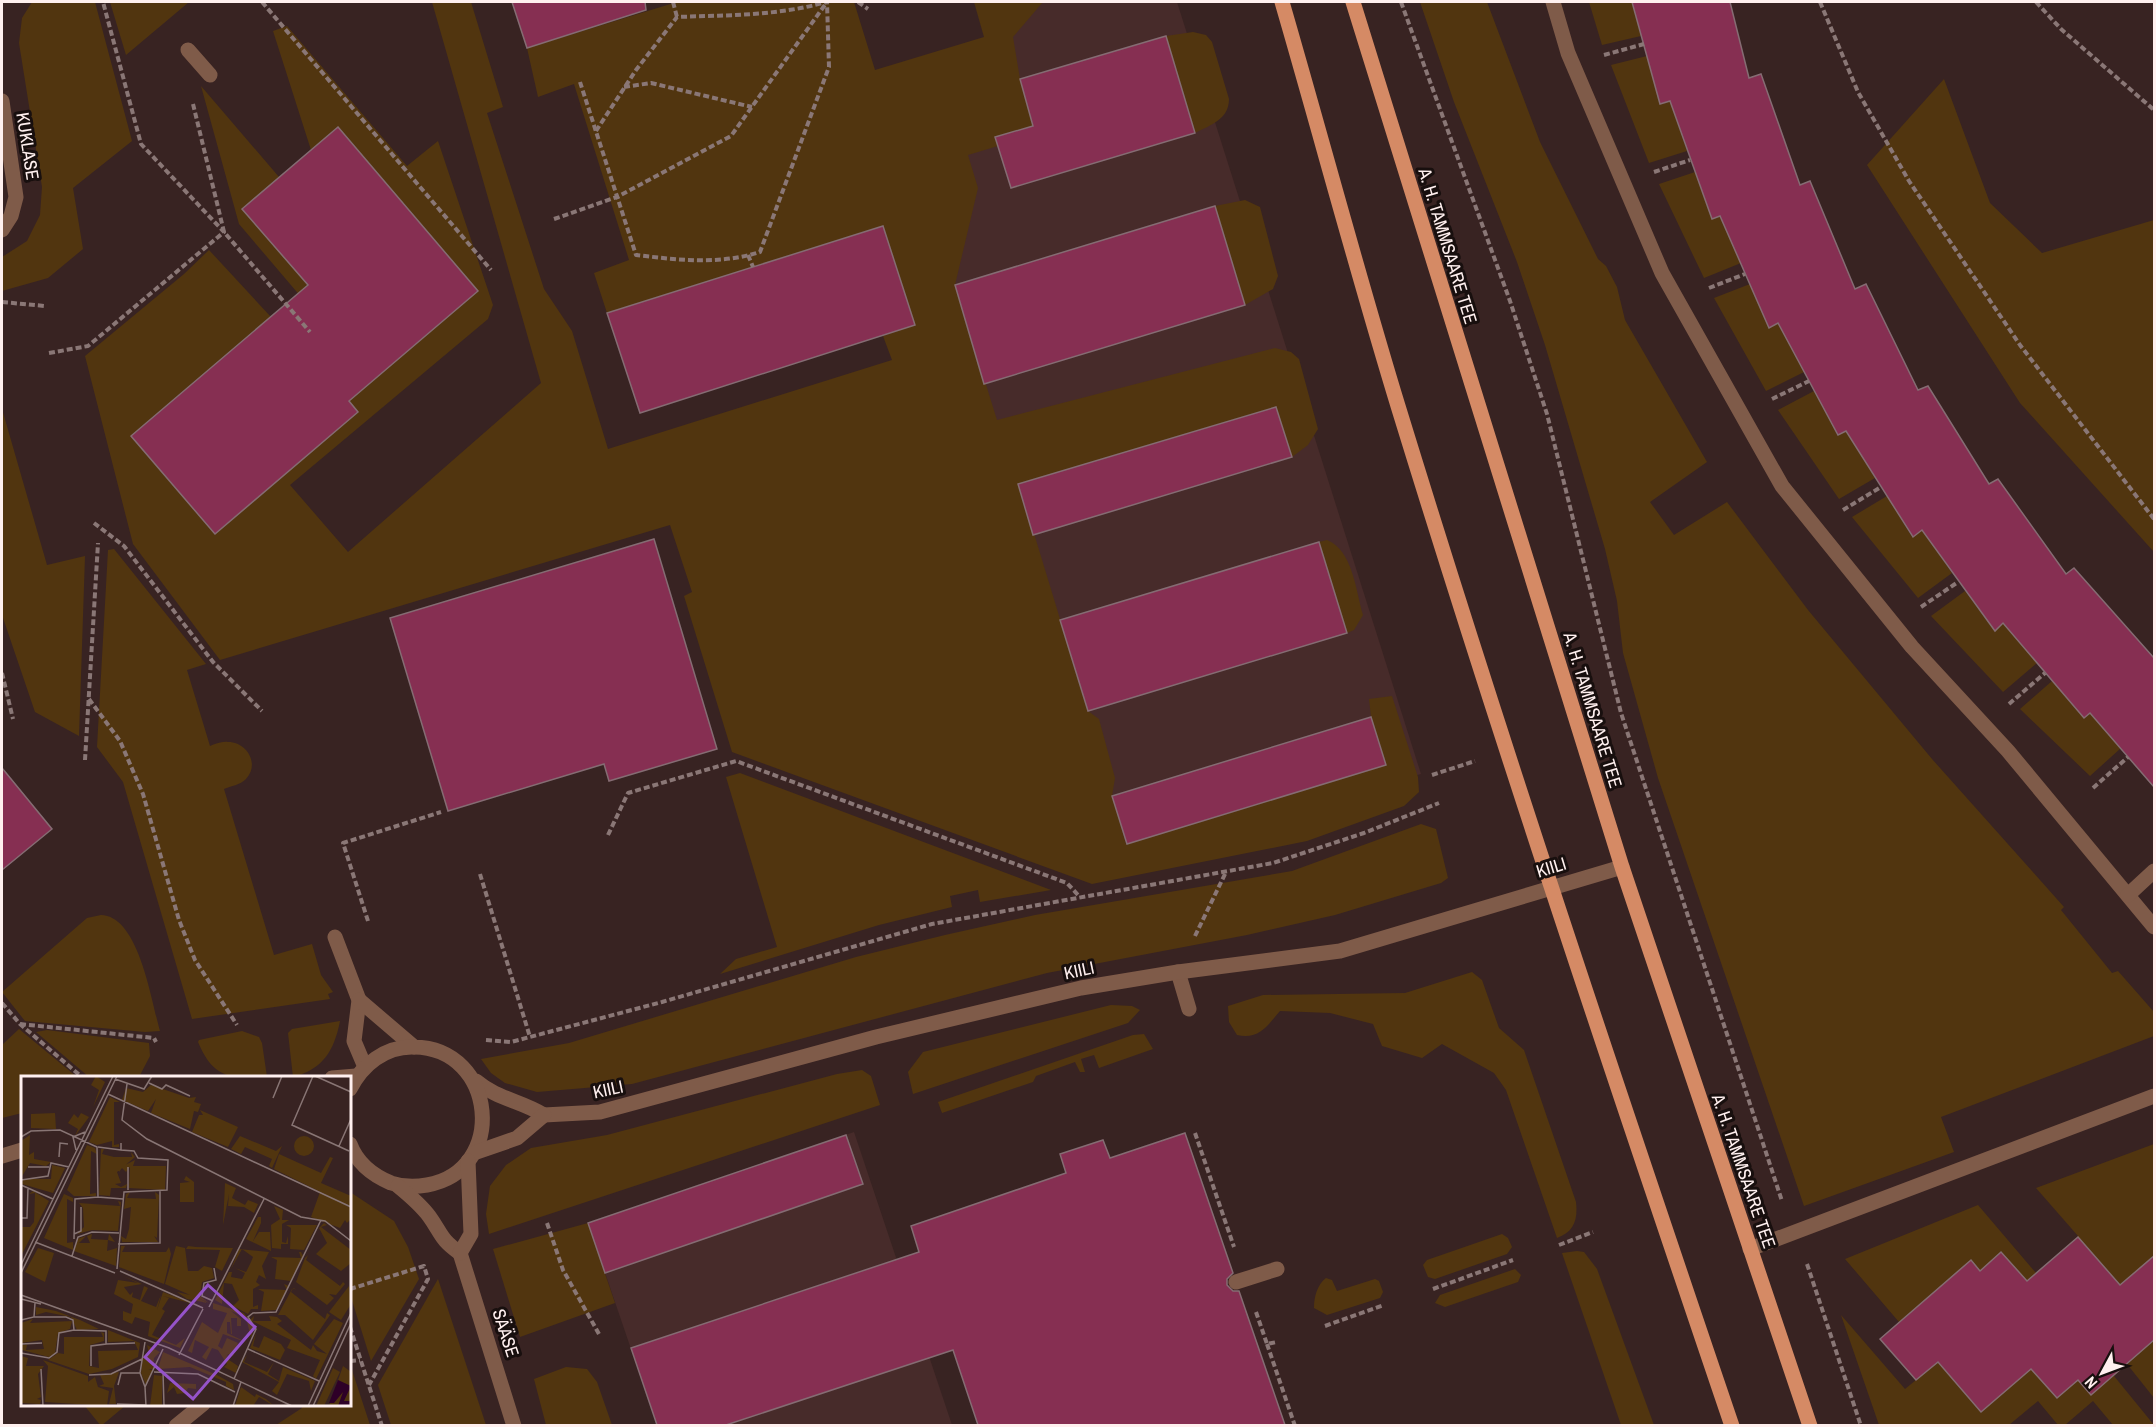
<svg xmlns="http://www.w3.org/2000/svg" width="2156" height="1427" viewBox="0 0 2156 1427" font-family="'Archivo Narrow',sans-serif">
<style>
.built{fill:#472b2a}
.green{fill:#51350f}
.building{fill:#862f52;stroke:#856c73;stroke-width:1.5}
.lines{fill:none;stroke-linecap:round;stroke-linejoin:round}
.path{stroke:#8a7776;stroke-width:4;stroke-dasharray:6 3;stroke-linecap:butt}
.minor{stroke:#7f5b49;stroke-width:15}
.major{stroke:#d58a65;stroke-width:15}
.labels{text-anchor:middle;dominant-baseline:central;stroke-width:6;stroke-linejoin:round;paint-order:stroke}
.street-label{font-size:18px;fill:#fff0ef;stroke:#180f0e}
.inset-road{fill:none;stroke:#887574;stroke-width:1.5}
.view{fill:#9553c9;fill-opacity:0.15;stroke:#9553c9;stroke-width:3}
.inset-edge{fill:none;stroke:#fff0ef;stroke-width:3}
</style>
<rect width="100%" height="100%" fill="#382322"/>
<g class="built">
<path d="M1006,2H1177L1421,774L1114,860L937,260Z"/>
<path d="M854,1132L952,1425H657L588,1223Z"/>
</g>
<g class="green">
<path d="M32,2H95L132,141L73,188L83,249L48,278L2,291V257L27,241L40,215L42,187L19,43L22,18Z"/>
<path d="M110,2H189L126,55Z"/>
<path d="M432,2H471L503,107L487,113L544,289L572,331L608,449L892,360L883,336L915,325L883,226L607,313L594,273L629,260L574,84L538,97L527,48L677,2H854L875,70L984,37L974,2H1043L1013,37L1020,79L1033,126L995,137L998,146L968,155L978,188L955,285L997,420L1275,348L1291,352L1299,359L1318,429L1308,445L1292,457L1276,407L1019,484L1088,711L1099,719L1115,778L1112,796L1126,844L1386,765L1371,717L1369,699L1392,696L1418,777L1419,792L1404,806L1307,841L1092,884L732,752L684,596L692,592L670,525L220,660L133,544L85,356L184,274L209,250L271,317L131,436L215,534L358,412L349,401L478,291L338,127L311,150L273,31L287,26L407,166L438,141L493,305L488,319L290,485L348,552L541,383Z"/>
<path d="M1420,2H1487L1540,142L1598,259L1606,266L1617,287L1625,320L1707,462L1650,502L1674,535L1727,502L1808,610L1932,759L2064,907L2061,910L2112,973L2118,971L2154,1012V1036L1941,1117L1954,1152L1804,1206L1658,778L1623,653L1617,601L1605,549L1545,345L1517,262L1454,102Z"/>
<path d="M1589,2H1632L1641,36L1602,45Z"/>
<path d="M1193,32L1206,35L1212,42L1229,99C1229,119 1211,125 1195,133L1166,36Z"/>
<path d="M1647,56L1660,103L1670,101L1687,151L1649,163L1611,65Z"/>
<path d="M1944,79L1990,203L2042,253L2154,220V552L2020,403L1867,165Z"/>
<path d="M201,86L279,177L243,209L340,322L330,331L239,224Z"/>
<path d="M1695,172L1712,219L1720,216L1741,263L1704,278L1659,184Z"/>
<path d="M1245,200L1260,207L1278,276L1273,289L1245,305L1215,206Z"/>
<path d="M1750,284L1769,328L1778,323L1804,372L1766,391L1714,298Z"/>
<path d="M1814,391L1837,434L1846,431L1875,478L1839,499L1778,410Z"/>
<path d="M2,409L47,565L85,556L79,736L35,712L2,615Z"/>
<path d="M1887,496L1912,537L1922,530L1952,573L1918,598L1852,517Z"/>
<path d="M1327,540C1353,550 1356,592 1363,615L1354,630L1345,634L1319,542Z"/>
<path d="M114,549L206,664L187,670L210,746C215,744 222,741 228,742C247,742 260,764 246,779C240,785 231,786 224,789L274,955L312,944L321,975L333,992L328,994L330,999L192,1019L123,782L97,747L108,550Z"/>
<path d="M1965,591L1994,630L2003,623L2037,663L2003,692L1931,616Z"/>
<path d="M2052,681L2084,718L2090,713L2121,748L2090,776L2020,709Z"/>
<path d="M740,773L1051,890L980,902L978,890L950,896L952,907L879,925L720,974L736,959L777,947L726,777Z"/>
<path d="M1421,824L1436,829L1448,878L1441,883L1335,915L1247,935L1047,973L632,1084L537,1092L505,1083L491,1073L481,1059L569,1043L856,957L945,935L1035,915L1292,871Z"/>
<path d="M101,915C139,916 151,1000 160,1031L145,1032L25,1021L2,992L87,918Z"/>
<path d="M1472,972L1482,980L1499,1028L1524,1050L1576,1202C1578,1220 1574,1232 1557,1238L1506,1090L1494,1073L1442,1044L1422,1058L1382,1046L1373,1024L1330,1013L1280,1011C1267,1026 1259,1040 1237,1035L1229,1022L1228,1006L1263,995L1405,993Z"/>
<path d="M1111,1005L1132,1006L1140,1010L1128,1023L913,1094L908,1072L923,1052Z"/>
<path d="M340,1021C334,1051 323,1069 293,1077L288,1033L292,1029Z"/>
<path d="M19,1029L77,1077L22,1078V1113L2,1118V1045Z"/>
<path d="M47,1030L149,1043L150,1056L139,1077H89L36,1032Z"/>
<path d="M242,1031L259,1037L262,1043L267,1077C231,1078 214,1080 198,1042L199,1040Z"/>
<path d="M1144,1034L1153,1049L1099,1068L1094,1055L1081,1059L1085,1072H1080L1075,1062L1036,1076L1033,1082L942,1113L938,1102L1133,1035Z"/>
<path d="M862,1070L871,1076L880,1105L489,1234L486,1214L490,1186L506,1165L531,1148L607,1135L837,1074Z"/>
<path d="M2154,1144V1398L2127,1364L2114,1376L2154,1425H2113L2093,1401L2065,1425H2058L2038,1401L2009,1425H1879L1841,1315L1905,1389L1916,1380L1880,1339L1899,1322L1845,1259L1978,1205L2036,1273L2078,1236L2036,1188Z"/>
<path d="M350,1192L394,1221L408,1247L419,1279L371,1361L350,1294Z"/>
<path d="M588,1223L615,1303L520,1337L493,1249Z"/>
<path d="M1502,1234L1508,1238L1512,1247L1507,1254L1435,1279L1428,1277L1423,1265L1427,1260Z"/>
<path d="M1577,1251L1584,1252L1597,1269L1654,1425H1621L1562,1253Z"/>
<path d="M1515,1269L1521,1275L1518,1282L1445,1307L1435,1303L1440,1295Z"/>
<path d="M1326,1278L1332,1280L1337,1291L1375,1279L1379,1281L1383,1292L1380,1298L1327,1315L1314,1308C1314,1297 1317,1285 1326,1278Z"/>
<path d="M438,1279L486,1425H391L378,1385Z"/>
<path d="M350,1364L370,1425H276L302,1408L301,1405L350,1404Z"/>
<path d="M566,1367L587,1369L597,1382L612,1425H546L534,1379Z"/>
<path d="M84,1405H126L101,1426Z"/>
</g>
<g class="building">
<path d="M512,2H645L646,10L527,48Z"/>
<path d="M1632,2H1730L1749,78L1761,74L1800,185L1810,181L1855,289L1866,284L1918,390L1928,386L1989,484L1998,479L2066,574L2074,568L2154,658V787L2090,713L2084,718L2003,623L1995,631L1922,530L1913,537L1846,431L1838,435L1778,323L1769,328L1720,216L1712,219L1670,101L1660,104Z"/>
<path d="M1166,36L1195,133L1011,188L995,137L1033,126L1020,79Z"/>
<path d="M338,127L478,291L349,401L358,412L215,534L131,436L308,285L242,209Z"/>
<path d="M1215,206L1245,305L984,384L955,285Z"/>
<path d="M883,226L915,325L640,413L607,313Z"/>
<path d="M1276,407L1292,457L1033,535L1018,484Z"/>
<path d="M654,539L717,749L609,781L604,764L448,811L390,618Z"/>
<path d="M1319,542L1347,633L1088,711L1060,620Z"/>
<path d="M1371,717L1386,765L1127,844L1112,796Z"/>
<path d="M2,768L52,829L2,870Z"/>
<path d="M1185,1133L1233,1273L1227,1279V1285L1233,1291H1239L1285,1425H978L953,1350L726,1425H657L631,1348L919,1252L911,1226L1066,1173L1060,1154L1103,1140L1110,1158Z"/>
<path d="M846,1135L863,1184L605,1273L588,1223Z"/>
<path d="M2078,1237L2120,1285L2154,1256V1340L2091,1395L2078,1380L2057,1398L2031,1369L1981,1412L1938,1362L1916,1380L1880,1339L1971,1260L1980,1271L2001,1252L2027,1281Z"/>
</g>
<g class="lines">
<g class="path">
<path d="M262,2L491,270"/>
<path d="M673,2L677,17"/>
<path d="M858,2L868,9"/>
<path d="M1401,2L1510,301L1547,414L1621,713L1782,1201"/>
<path d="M1820,2L1858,92L1909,181L2020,345L2154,519"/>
<path d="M2036,2L2061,29L2154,110"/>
<path d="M1604,55L1644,44"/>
<path d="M580,82L636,255C678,260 719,265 760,252L829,67L827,2"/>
<path d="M624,87L651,83L752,107"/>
<path d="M193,104L224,232L310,332"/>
<path d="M596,131L636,70L677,17C727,15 778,16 826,2"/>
<path d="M1654,172L1690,160"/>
<path d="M554,219L617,197L731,136L827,2"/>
<path d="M748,255L753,267"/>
<path d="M1709,288L1745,274"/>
<path d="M2,302L45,306"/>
<path d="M49,353L88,346L224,232L141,144L103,2"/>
<path d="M1772,399L1809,381"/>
<path d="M1843,510L1881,487"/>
<path d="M94,523L124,546L213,662L262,711"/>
<path d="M1921,607L1958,582"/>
<path d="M2,673L13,719"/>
<path d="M89,699L120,741L143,794L179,920L195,960L237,1025"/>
<path d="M2009,704L2045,673"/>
<path d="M85,760L98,543"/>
<path d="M1432,775L1475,761"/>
<path d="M2093,788L2128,757"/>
<path d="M608,835L628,793L736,761L1067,883L1078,895"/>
<path d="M480,874L530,1037"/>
<path d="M368,921L343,843L441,812"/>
<path d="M1195,936L1226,872"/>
<path d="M2,1003L20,1024L83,1078"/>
<path d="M20,1024L154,1038L156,1042"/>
<path d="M486,1040L511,1042L662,1002L932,924L1273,863L1364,833L1439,803"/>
<path d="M1195,1133L1234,1247"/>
<path d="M547,1223L563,1270L599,1334"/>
<path d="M1559,1245L1593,1232"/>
<path d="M1807,1264L1861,1426"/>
<path d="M350,1289L424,1266L428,1279L369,1385"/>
<path d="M1433,1289L1513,1260"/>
<path d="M1256,1312L1267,1344L1277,1342"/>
<path d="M1325,1326L1384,1305"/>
<path d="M350,1327L382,1426"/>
<path d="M1267,1344L1295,1426"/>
<path d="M350,1361L360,1360"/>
</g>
<g class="minor">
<path d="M1553,2L1568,53L1662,273L1782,486L1912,647L2008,751L2154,927"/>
<path d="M188,50L210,75"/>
<path d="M2,101L16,197L11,216L2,230"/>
<path d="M2128,895L2154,871"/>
<path d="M335,937L359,1000L354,1041L365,1067"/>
<path d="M1178,972L1189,1009"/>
<path d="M359,1000L414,1047"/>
<path d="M332,1078L356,1076"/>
<path d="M476,1081C497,1099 522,1101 544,1115"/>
<path d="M350,1089C362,1065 385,1046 414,1047C497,1048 508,1171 427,1185C415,1187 403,1187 391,1183C372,1175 357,1163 350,1144"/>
<path d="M544,1115L600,1112L876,1037L1081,988L1178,972L1340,951L1622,867"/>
<path d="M474,1153L517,1138L544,1115"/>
<path d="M2,1156L22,1150"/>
<path d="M398,1186C409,1195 420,1204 429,1216C442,1234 440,1239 460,1253"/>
<path d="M1750,1249L2154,1096"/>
<path d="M460,1253L514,1426"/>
<path d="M460,1253L471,1234L468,1161"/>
<path d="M1236,1282L1277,1269"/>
<path d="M176,1426L203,1404"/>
</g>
<g class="major">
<path d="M1282,2C1321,136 1357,272 1398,406C1503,748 1617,1087 1732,1426"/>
<path d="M1353,2L1622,867L1810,1426"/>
</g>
</g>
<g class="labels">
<g class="street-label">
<text transform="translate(28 146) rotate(81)">KUKLASE</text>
<text transform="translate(1448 246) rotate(73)">A. H. TAMMSAARE TEE</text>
<text transform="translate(1593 710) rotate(73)">A. H. TAMMSAARE TEE</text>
<text transform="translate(1551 867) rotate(-17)">KIILI</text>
<text transform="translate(1079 970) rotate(-12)">KIILI</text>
<text transform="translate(608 1089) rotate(-12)">KIILI</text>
<text transform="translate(1744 1171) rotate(71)">A. H. TAMMSAARE TEE</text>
<text transform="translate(506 1333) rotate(72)">SÄÄSE</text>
</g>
</g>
<g transform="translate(21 1076)">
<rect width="330" height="330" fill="#382322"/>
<path d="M75,0L84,6L72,31L78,14L70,9ZM130,9L168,22L175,21L173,26L180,28L177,36L173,35L169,53L130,37L135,23L127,35L101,24L105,12L122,16ZM89,21L99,26H93V69L98,68V71H91V65L76,69L68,66ZM179,34L217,51L207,71L171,56L178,39H182ZM34,37L35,53L10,52V38ZM60,37L68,41L54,60L57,53L47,47L53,38L57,42ZM9,59L8,79L13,76V83L30,86L25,90L9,87L0,102V65ZM219,60L255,75L261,70L251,92L248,90L251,83L224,71L220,78L210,73ZM273 70a10 10 0 1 1 20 0a10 10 0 1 1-20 0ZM66,69L74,72L76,78L70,75L69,118L75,117V120H53L46,114ZM80,73H83L81,78L93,81H111L110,76L114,81L96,96L100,107L94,108L100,111L106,108L105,112H90L89,120L78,119ZM258,78L300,97L309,81L312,82L300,107L330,120V131L253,93ZM114,84L112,90H145L144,114L108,112L109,91L105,96L101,92L98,96V92ZM31,89L44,92L32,117L1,108L2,103H30ZM165,100L173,106V126H159V107L169,106L163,104ZM204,107L215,112L211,122L224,129L227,124L237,128L233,137L223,131L207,130L208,118L202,149ZM12,115L28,125L0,180V151H9L13,146L14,117L8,118ZM109,116L106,122L135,123L134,116L138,119L136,162L133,160L137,166H101L100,160L105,163L108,153L110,131L103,133L105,118ZM299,116L330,132V143L326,147L324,144L319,152L290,141ZM43,118L52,122V126L46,123V167L52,166V174L23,162ZM97,125L100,126L97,155L71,154L56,158L63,151L62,132L58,127L99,130ZM253,130L262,134L261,144H268L261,148V166L265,167L267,160V168H260V173L251,172L250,149L259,143ZM237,141H240V147L232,165L238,156H249L250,175L225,163ZM303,147L306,149L300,151L330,174V187L320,195L295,178L306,167L298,152ZM265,149H296L283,174L269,173L270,152ZM71,158L70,163L87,164L88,158L94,166L87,164L86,175L96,172L95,190L53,175L56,163L65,160L58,167H69L66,160ZM100,170H104L101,176H145L148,171L150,178L143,208L98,191ZM155,170L164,172L167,195H177L183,190L191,192L193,202L181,206L179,220L188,227L175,221L187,227L166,223L156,216L169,219L144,208ZM167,170L175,171L212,172L201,195L194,191L199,174L165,173ZM17,172L33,177L24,206L4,196ZM218,173L248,176L241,190L245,203L238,199L235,206L239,209L232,213V231L237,229V233H230L227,238L212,230L218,224L211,208L203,207L201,228L194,224L208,196H211L210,201L221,203L224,197L214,192L225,196L230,186L232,181L221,173L210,193ZM278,176H280L282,180L270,205L254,203L256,184L250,181L280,182ZM287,179L285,184L319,210L322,206L324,208L315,219L308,218L313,222L306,229L275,206L284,182ZM102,200L121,208L103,211L109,219L112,216L111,221L119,224L123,210L127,212L120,225L135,231L140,219L136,234L142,216L173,228L142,220L148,222L141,233L144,235L131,259L155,269L164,262L159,272L127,260L129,246L114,241L111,248L102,244V235L110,238L112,228L93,218L97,204L117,207ZM263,208L268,210L255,234L240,235L243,216L237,213L266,214ZM328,210L330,228L320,244L308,236ZM272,212L270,216L304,243L306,237L309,239L292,264L264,239H257L271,213L273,212L275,214ZM192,227L223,237L233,251L230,262L225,241L210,235L220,243V250H216V242H210L211,258L225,259L210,258L209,246H206V257L227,267L202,258L197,270L201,273L206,262L217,267L212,280L207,278L205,282L217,290L215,297L203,291L206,288L197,274L191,272L185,284L181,281L188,271L174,264L171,277L167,275L181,246L197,257L206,237L192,233ZM15,231L35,235L59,244L78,253L56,254L50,241L25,236L15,239ZM233,240L232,245H250L248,240L256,241L261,245L256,248L290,274L292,269L296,275L306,278L293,268L313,243L322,247L295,303L292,300L299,284L266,272L270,264L229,244ZM12,243L9,247L51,245L49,253L37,257L34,277L28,281L1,274V269H6L5,274L23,273L21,264L0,267V247ZM87,254L119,267L117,281L91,293L68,298L27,284L37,277L43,278V261H82L80,256L83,257V265L69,269L68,290L78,292L77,275L117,274L113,265L87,266ZM235,257L232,270L238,272L243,260L260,268L264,274L259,284L229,272ZM126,269L139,276L133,282L132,293H127L132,294L125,309L120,297L122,280L128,278ZM142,276L196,299L212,308L213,314L205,310V306L169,291L137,293ZM226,279L223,286L246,296L253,286L247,298L258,305L262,291L294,305L290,315L288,305L266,298L256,319L251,315L258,306L221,286ZM0,280L7,282L5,290H23L17,298L20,321L16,323L20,324L19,328L0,327ZM22,284L67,300V306L74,301L77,311L88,315L86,330L24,326L27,290ZM322,290L330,296V330H308ZM312,292L319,296L303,330H295ZM98,296L93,310L95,328H88L92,312L78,310L83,308L79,299ZM133,299L141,300V330H129ZM149,307L175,308V313L167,312L164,317L156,318L153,311L146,317ZM220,311L234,321L235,318L245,323L253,330L238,321L232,330H214Z" fill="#51350f"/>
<path d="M317,304L330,310L323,325H330V330H317L322,316L313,327H308Z" fill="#2e0028"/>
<path class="inset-road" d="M292,0L271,49L328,75M294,0L330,16M94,3L123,13L131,0M128,7L141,13L145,9L169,20M106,8L101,44L126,63L280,141L304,145L330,165M87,18L330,131M252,22L261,0M0,61L10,55L39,54L76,71L77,121L102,123M318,70L330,43M77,71L100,74M55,74L52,61L64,56M38,81L39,67L47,68M7,91H28M0,104L27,100L30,87L48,91M0,109L32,123M107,114V91M0,142H6L7,112M53,158L60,155V131M53,163L54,123L77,121M14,166L94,197M97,168L139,167V115M51,180L57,161L71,156L98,157M0,189L92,0M96,193L103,116L146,114L147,84L117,82L113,75L100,74V67M99,195L182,232M0,197L96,0M0,219L148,272L271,330M0,223L20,228M192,225L181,220L183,207L195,204L193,192M188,231L243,123M13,241H45L52,244L53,254L85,255V268L70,270V290M0,244L13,241L14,227M0,268L21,267M85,268L114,267M227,273L298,305M0,277L28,282L36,276L38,257L53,254M158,279L182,233M20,293L22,330M133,296L177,298L214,316M142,296L143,330M68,299L90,298L121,283M213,303L235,253L227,241L232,237L255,236L300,144M97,309L100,297H119M124,311L119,297L124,266M96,328L125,329M0,330L22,329M125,330L124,311L142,273M212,330L220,306M287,330L330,237M292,330L330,247"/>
<path class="view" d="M187,209L234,251L172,323L124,281Z"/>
<rect width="330" height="330" class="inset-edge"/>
</g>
<rect width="2156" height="1427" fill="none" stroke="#fff0ef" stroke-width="6"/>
<g transform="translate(2102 1373) rotate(229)" stroke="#180f0e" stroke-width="4.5" paint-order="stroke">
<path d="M0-4.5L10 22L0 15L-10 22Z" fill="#fff0ef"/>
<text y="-9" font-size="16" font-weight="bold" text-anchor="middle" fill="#fff0ef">N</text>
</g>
</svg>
